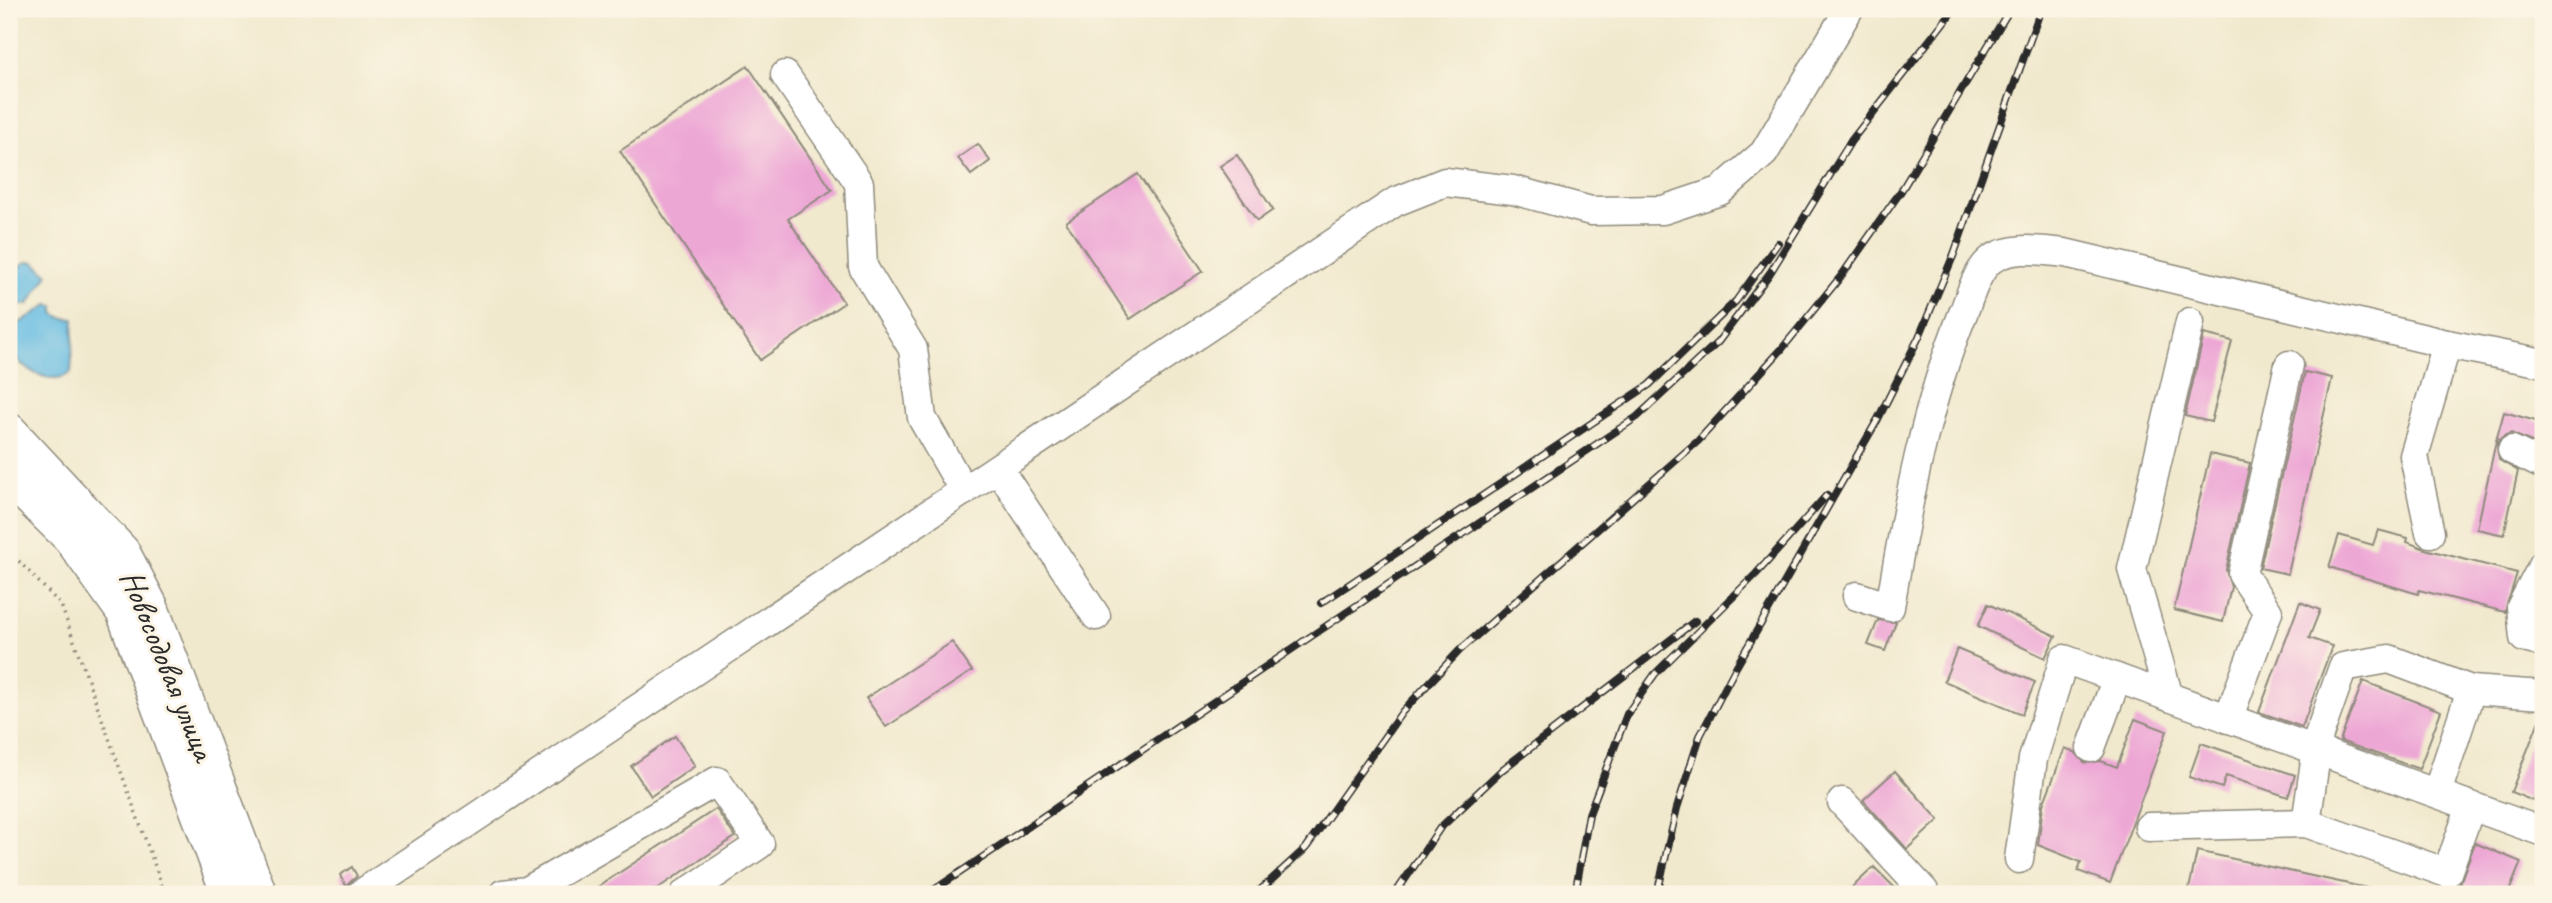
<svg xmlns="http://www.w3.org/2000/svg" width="2552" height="903" viewBox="0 0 2552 903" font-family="Caveat,sans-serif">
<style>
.water{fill:#66bce2;stroke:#487486;stroke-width:2}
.building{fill:#eda7d5}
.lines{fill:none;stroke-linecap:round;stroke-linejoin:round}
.minor-casing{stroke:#8e8a7c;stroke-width:31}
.major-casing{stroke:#8e8a7c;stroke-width:38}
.path{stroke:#8e8a7c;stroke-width:3.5;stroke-dasharray:2 5;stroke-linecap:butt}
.minor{stroke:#fff;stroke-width:28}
.major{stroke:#fff;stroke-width:35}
.rail-casing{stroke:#2b2b2b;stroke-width:8}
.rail{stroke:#fcf5e5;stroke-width:5;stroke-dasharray:16;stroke-linecap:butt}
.labels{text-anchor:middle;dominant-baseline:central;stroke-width:6;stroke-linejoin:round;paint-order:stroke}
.street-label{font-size:33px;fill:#2b2b2b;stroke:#fcf5e5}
</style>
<rect width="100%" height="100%" fill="#fcf5e5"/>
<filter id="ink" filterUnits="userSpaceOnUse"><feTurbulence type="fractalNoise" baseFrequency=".0143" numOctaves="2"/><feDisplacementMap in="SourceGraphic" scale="14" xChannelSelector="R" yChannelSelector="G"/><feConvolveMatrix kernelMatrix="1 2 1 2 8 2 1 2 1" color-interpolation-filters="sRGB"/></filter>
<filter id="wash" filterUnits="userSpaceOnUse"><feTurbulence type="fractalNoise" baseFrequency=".00686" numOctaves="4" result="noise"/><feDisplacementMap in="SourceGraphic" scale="28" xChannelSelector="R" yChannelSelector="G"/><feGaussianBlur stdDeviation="1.57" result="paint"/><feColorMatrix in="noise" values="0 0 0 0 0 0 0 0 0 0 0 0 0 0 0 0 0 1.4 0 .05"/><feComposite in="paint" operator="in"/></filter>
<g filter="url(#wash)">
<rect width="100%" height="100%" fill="#f1e9ce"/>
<g class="water">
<path d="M26,262H34L48,274L29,304L13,305C12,287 8,272 26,262Z"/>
<path d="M48,305L54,306V313L62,318L74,319L71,372C52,389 16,367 9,346L15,326Z"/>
</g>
<g id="blocks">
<g class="building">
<path d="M748,66L832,190L788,219L844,303L760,360L620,151Z"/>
<path d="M978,144L990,161L971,175L958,158Z"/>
<path d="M1237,155L1273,210L1257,221L1220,166Z"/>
<path d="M1138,174L1203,271L1130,319L1066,222Z"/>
<path d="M2204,334L2232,341L2211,422L2185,416Z"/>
<path d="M2305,372L2332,378L2288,574L2260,568Z"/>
<path d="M2504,412L2543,423V447L2511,433L2502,437L2497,443L2499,460L2518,471L2504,535L2477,529L2496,441Z"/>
<path d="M2210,454L2250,463L2226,570L2231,587L2223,622L2174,610Z"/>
<path d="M2378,530L2408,538L2407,542L2425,549L2517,573L2505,612L2419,590L2418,594L2329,567L2339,535L2373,545Z"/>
<path d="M2300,602L2320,610L2309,638L2332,646L2302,727L2259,712Z"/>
<path d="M1988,604L2056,636L2045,658L1978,626Z"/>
<path d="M1878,620L1896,622L1885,651L1868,645Z"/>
<path d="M952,642L972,671L886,727L866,698Z"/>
<path d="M1957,649L2035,682L2022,714L1944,681Z"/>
<path d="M2363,681L2441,711L2419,769L2340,741Z"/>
<path d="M2542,713L2543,714V805L2511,792Z"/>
<path d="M2135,719L2167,731L2110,883L2078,871L2081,862L2038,845L2043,805L2065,748L2075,752L2085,763L2101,761L2117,767Z"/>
<path d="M675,736L695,766L651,796L631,766Z"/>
<path d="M2201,743L2295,775L2288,797L2226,776L2222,788L2189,777Z"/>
<path d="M1895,771L1939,820L1907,849L1863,800Z"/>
<path d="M716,809L735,837L649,894H587Z"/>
<path d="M2475,843L2521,862L2508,894H2488L2460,883Z"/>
<path d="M2197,851L2367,888L2366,894H2188Z"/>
<path d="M352,867L357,876L346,886L340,875Z"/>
<path d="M1874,867L1901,894H1845Z"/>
</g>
</g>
</g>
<g filter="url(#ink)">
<use href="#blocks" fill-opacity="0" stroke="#8e8a7c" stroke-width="2"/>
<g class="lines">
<g class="minor-casing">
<g id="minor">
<path d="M785,75L859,183L863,267L913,349L922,418L964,491"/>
<path d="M2512,450L2543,465"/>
<path d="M998,468L1096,616"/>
<path d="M2430,533L2414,456L2447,344"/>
<path d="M2543,565L2521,607L2524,638L2543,643"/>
<path d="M1857,596L1890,607C1907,506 1925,406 1964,311C1971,294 1977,270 1992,259C2013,245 2042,251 2065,253L2447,344L2543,363"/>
<path d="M2169,697L2132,569L2190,322"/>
<path d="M2228,719L2268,612L2242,574L2289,365"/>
<path d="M2091,748L2117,678"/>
<path d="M2437,793L2471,690"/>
<path d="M1842,802L1924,891L1921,894"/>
<path d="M2306,823L2319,735L2343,667L2389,659L2471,690L2543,695"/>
<path d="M2149,827L2306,823L2447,873L2471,806"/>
<path d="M2019,859L2033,759L2064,659L2543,832"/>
<path d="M361,894L1395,202L1445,182L1513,190L1591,211L1663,210L1720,191L1764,153L1849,9"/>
<path d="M503,894L527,891L717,781L760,844L685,894"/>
</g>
</g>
<g class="major-casing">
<g id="major">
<path d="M9,431L122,552L150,606L259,894"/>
<path d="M9,477L71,538L124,612L229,894"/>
</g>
</g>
<path class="path" d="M9,551L61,605L165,894"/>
<use href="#minor" class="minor"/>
<use href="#major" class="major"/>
<g class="rail-casing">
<g id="rail">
<path d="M1321,603L1649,385L1736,301L1778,243"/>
<path d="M928,894L1637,417L1718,342L1770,273L1851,141L1954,9"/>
<path d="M1256,894L1306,848L1402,712L1460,650L1698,441L1781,350L1842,275L1901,191L2010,9"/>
<path d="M1395,894L1440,828L1503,769L1695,621"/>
<path d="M1575,894L1589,814L1627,714L1655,674L1756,574L1827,495"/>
<path d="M1657,894L1677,808L1700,736L1736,667L1878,419L1919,337L1954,254L2041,9"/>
</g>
</g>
<use href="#rail" class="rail"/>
</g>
</g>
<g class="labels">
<g class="street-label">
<text transform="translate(168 665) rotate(68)">Новосодовая улица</text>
</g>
</g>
<rect width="2552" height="903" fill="none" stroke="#fcf5e5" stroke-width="35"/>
</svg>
